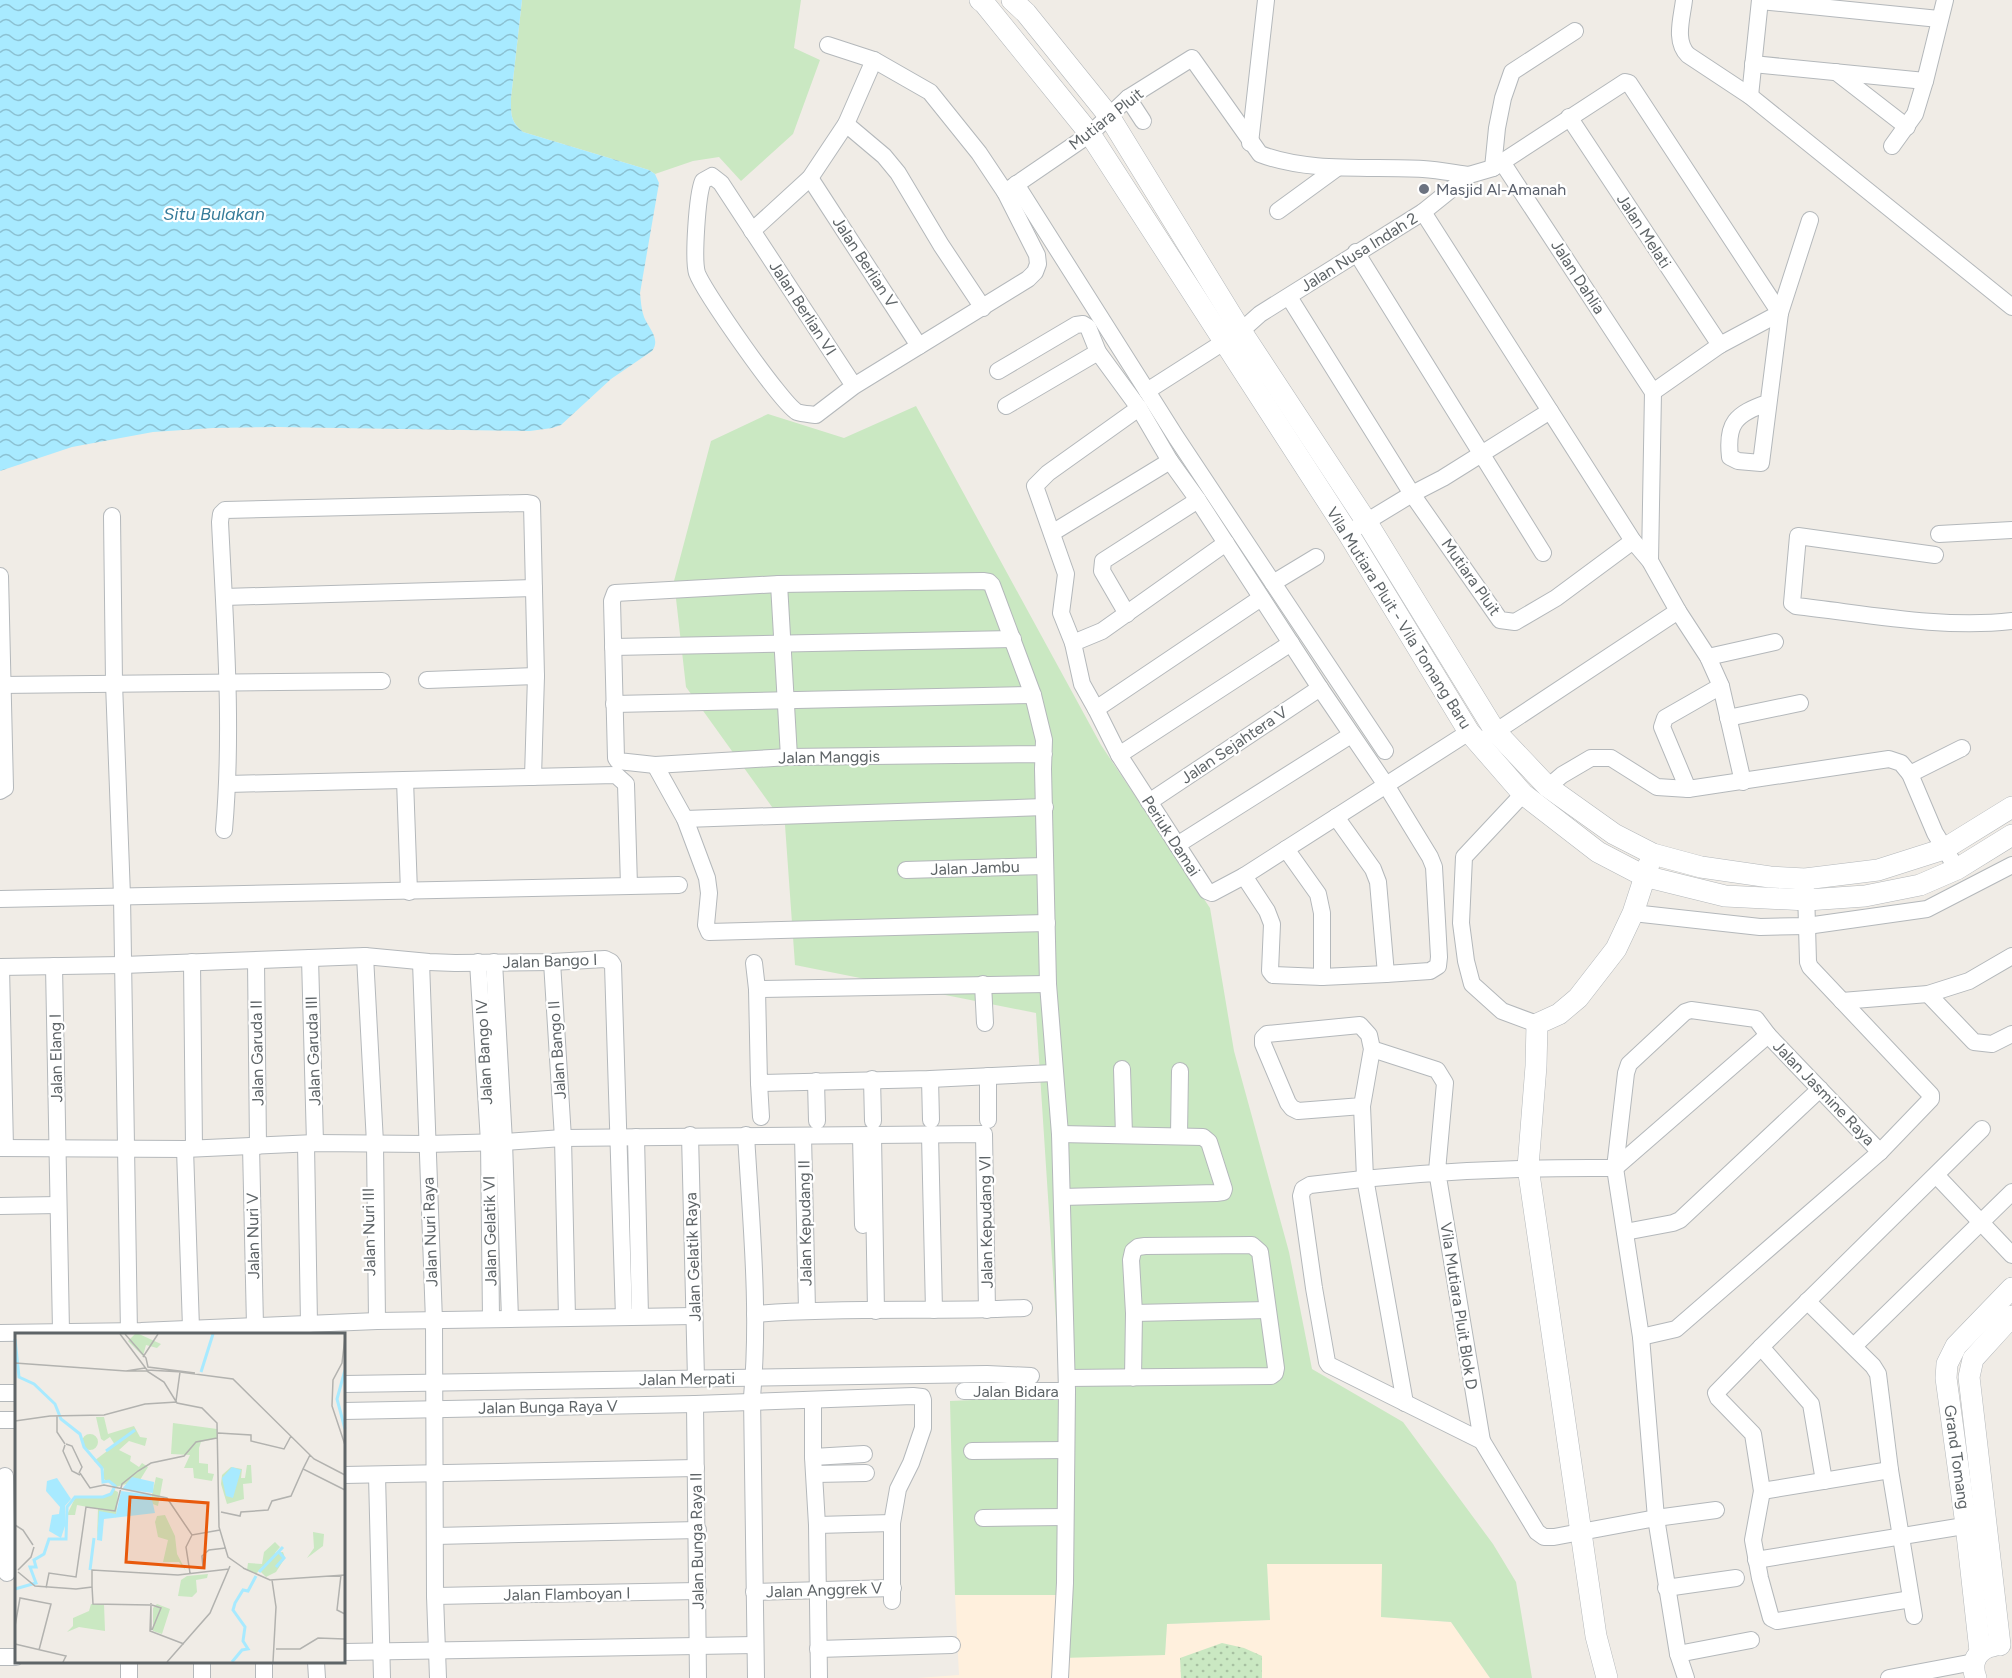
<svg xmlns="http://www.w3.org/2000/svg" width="2012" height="1678" viewBox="0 0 2012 1678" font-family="Figtree,sans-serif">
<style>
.commercial{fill:#fff0dd}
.grass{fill:#cae8c2}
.park{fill:url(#park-dots)}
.water{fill:url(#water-waves)}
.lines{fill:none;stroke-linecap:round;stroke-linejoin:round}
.minor-casing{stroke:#b4b8bb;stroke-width:18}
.tertiary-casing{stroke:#b4b8bb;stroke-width:22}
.minor{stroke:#fff;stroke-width:16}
.tertiary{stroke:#fff;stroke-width:21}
.worship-dot{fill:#6b7280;stroke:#fff;stroke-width:2}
.labels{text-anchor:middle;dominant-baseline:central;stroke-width:4.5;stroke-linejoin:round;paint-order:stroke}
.street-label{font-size:16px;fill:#5e6467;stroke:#fff}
.worship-label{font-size:16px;fill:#5b616d;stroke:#fff;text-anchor:start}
.water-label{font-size:18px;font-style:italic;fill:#377c9a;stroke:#fff}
.inset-river{fill:none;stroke:#a8eaff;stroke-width:3}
.inset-road{fill:none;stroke:#b2b2af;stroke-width:1.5}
.view{fill:#e8590c;fill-opacity:0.15;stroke:#e8590c;stroke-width:3}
.inset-edge{fill:none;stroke:#5e6467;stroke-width:3}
</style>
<defs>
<pattern id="park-dots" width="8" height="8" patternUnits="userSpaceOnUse" patternTransform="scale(1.5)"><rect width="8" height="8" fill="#cae8c2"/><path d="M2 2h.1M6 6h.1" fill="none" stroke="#a7c0a1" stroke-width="1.8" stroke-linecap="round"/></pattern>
<pattern id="water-waves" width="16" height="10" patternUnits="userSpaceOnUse" patternTransform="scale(1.5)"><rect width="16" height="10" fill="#a8eaff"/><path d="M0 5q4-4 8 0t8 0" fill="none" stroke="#8cc1d2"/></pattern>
</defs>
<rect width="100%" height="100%" fill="#f0ece6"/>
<path class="commercial" d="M1267,1564H1383L1381,1617L1451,1622L1490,1678H917L959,1675L955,1595L1059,1594L1165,1654L1167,1624L1269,1620Z"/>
<g class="grass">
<path d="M522,0H801L794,48L820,60L793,134L741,181L719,157L693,161L655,174L649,170L523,132C510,121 511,114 511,98Z"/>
<path d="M916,406L1101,745L1210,908L1234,1051L1289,1252L1312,1369L1403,1422L1493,1544L1516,1582L1532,1678H1490L1451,1622L1381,1617L1382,1564H1267L1270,1620L1167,1624L1165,1655L1062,1658L1059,1595H955L950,1401L1061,1396L1036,1013L795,965L785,825L686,687L674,581L711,441L768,414L844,438Z"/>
</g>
<path class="park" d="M1222,1643L1244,1648L1262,1656V1678H1181L1180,1658Z"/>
<path class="water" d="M0,0H522L511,98C511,114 510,121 523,132L649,170L655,174L659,183L640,293C641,301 641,309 644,317C649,329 661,339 652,351L611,379L561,425L552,428L530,431L277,427L213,428L153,432L72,447L0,471Z"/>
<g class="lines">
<g class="minor-casing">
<g id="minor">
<path d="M1684,0C1682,18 1674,41 1688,55L1750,96L2012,307"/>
<path d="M1760,1L1939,19"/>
<path d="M828,45L874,60L930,92L979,153L1005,192L1090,134L1128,98L1192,58L1260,154C1309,173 1371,166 1423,169C1438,170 1454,173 1469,175"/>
<path d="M1753,64L1925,81"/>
<path d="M1836,72L1907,127"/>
<path d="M1750,96L1760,0"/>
<path d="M1128,98L1143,121"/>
<path d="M1569,117L1720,345"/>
<path d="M846,124L884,156L898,173L941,245L983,308"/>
<path d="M1250,143L1266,0"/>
<path d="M1892,146L1915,114L1925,81L1945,0"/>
<path d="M1502,162L1653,392"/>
<path d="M1493,168L1497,128L1503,98L1512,72L1575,31"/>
<path d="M810,178L919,346"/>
<path d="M1016,184L1147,391"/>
<path d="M1278,211L1337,168"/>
<path d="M1423,212L1633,541L1650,561L1678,611L1708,657L1721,686L1665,718L1662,727L1688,789"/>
<path d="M752,231L810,178L846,124L874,60"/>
<path d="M1356,252L1543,553"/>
<path d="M1289,297L1412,494L1500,620L1515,622L1556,598L1633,541"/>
<path d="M998,371L1076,325L1083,324L1088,327L1098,352L1139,408L1170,461L1198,500L1320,688L1386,785L1430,857L1434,867L1439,957L1438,966L1430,971L1386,974L1322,977L1273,975L1270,971L1272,924L1267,911L1244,876"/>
<path d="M854,386L721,183L712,176L703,181C697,195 693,260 697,273C704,292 782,404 797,412C803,414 810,414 816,415L854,386L1028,279L1035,272L1038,264L1037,255L1005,192"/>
<path d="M1653,392L1720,345L1780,313"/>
<path d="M1767,403C1736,414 1726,423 1730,457L1738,461L1761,463L1780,313L1810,220"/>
<path d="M1006,406L1098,352"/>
<path d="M112,516L114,683L122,896L129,1334"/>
<path d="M1356,528L1412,494L1443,478L1550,411"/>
<path d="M1052,533L1170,461"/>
<path d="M1939,534L2012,530"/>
<path d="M1226,543L1102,631L1073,643L1082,684L1096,709L1261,598"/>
<path d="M1935,555L1798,536L1792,603L1796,606C1867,614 1942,629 2012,621"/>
<path d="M1316,557L1273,583L1176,437L1147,391L1241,331L1260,314L1423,212L1469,175L1493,168L1625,82L1629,83L1780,313"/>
<path d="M1650,561L1653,392"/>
<path d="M0,576L5,788L0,791"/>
<path d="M1273,583L1385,751"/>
<path d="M779,584L789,757"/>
<path d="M224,597L534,588"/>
<path d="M1127,614L1102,571L1103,561L1198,500"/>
<path d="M1073,643L1061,613L1066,574L1035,486L1048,473L1139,408"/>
<path d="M613,647L1013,639"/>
<path d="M1708,657L1775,642"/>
<path d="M427,680L536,676"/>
<path d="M0,685L382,681"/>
<path d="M1721,686L1743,782"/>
<path d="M614,704L1033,695"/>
<path d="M1096,709L1119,755L1207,891L1212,893L1244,876L1469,732"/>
<path d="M1728,718L1800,703"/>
<path d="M1486,738L1678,611"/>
<path d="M1044,754L789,757L655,765L618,761L616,758L612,601L615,593L779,584L983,581L989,582L992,585L1033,695L1044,740L1043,769L1048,984L1060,1134L1067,1391L1065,1583L1060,1678"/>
<path d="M1119,755L1291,643"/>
<path d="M655,765L685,819L707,878L709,893L706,925L709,932L1047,923"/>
<path d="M1910,774L1962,748"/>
<path d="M405,780L409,892"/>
<path d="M228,784L616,775L626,784L629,886"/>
<path d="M1548,787L1562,775L1591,758H1611L1657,787L1688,789L1889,759L1901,763L1910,774L1935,833L1957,869"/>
<path d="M1523,794L1464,857L1461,923L1466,961L1472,984L1502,1011L1537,1024"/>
<path d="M1149,802L1320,688"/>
<path d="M1336,817L1373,869L1378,882L1386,974"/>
<path d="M685,819L1045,807"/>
<path d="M224,830C233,727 225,625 220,522L221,514L225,510L526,503L532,504L536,676L533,777"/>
<path d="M1177,845L1351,735"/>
<path d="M1286,849L1318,894L1322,913V977"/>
<path d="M906,870L1045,866"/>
<path d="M0,899L679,885"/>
<path d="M1633,913L1760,927L1807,926L1927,909L2012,865"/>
<path d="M365,956L375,1143L377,1321"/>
<path d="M310,958L315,1143"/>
<path d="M256,961L258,1146"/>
<path d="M192,962L194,1148"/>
<path d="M421,962L434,1321L435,1596L438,1678"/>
<path d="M478,962L489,1142L491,1319"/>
<path d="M494,962L504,1142L510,1319"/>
<path d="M552,962L563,1138L567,1318"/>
<path d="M754,963L757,989L759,1083L930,1079L1054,1073"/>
<path d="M54,966L61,1331"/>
<path d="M0,967L123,965L365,956L429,962L455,963L552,962L605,959L611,962L613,965L624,1317"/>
<path d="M1,967L5,1148"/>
<path d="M983,984L985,1023"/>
<path d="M757,989L1048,984"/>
<path d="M1928,994L1974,1042L1992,1044L2012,1034"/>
<path d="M1842,1001L1928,994L1969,981L2012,956"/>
<path d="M1372,1049L1437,1070L1445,1083L1437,1171L1482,1441L1329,1365L1327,1362L1314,1288L1301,1196L1303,1189L1310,1185C1411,1172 1512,1167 1615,1168L1641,1337L1656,1518L1678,1654L1686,1678"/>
<path d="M1122,1069L1124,1135"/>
<path d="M988,1076V1120"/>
<path d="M872,1079L873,1121"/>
<path d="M930,1079L931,1120"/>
<path d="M816,1081L817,1121"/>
<path d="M759,1083L761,1117"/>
<path d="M1362,1106L1298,1111L1292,1108L1288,1103L1263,1044V1038L1267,1034L1360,1025L1369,1035L1372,1049L1362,1106L1365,1178L1405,1403"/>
<path d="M1060,1134L1203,1137L1209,1142L1224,1189L1223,1192L1216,1193L1062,1197"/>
<path d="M690,1135L696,1379"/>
<path d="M746,1135C751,1222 760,1311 752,1397L756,1678"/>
<path d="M930,1135L934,1310"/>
<path d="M1179,1135L1180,1071"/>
<path d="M803,1136L807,1310"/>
<path d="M861,1136L863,1225"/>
<path d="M873,1136L876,1311"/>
<path d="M636,1137L640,1316"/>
<path d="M306,1144L309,1324"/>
<path d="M251,1146L255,1326"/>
<path d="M0,1148L185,1149L315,1143L427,1144L504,1142L563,1138L984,1134L987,1310"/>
<path d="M185,1149L191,1328"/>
<path d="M1615,1168L1626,1073L1629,1064L1685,1012L1691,1010L1756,1019L1768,1035L1880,1152"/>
<path d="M1615,1168L1768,1035"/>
<path d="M1936,1175L2012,1255"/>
<path d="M0,1206L58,1205"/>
<path d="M1625,1232L1673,1223L1680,1220L1820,1089"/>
<path d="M1807,1301L1873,1366L1878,1374L1890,1470L1914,1616"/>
<path d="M1134,1313L1267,1310"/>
<path d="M755,1314C844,1307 934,1312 1024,1308"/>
<path d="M0,1333L141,1331L377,1321L694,1316"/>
<path d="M1641,1337L1676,1329L1880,1152L1931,1099V1095L1810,967L1808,962L1806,890"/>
<path d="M1854,1346L2012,1192"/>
<path d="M1761,1347L1811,1404L1824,1481"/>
<path d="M1067,1378L1271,1376L1275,1373L1276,1368L1260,1252L1252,1245L1145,1246L1138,1247L1133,1251L1131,1260L1134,1313L1133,1378"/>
<path d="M344,1384L987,1374L1031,1376"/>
<path d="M964,1391H1067"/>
<path d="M0,1393H16"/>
<path d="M813,1400V1457L817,1525L819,1678"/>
<path d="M695,1404L698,1678"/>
<path d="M344,1411L695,1404L913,1396L922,1397L923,1400V1428L911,1463L898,1489L892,1523V1601"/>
<path d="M0,1420H16"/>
<path d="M1482,1441L1537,1532L1544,1537H1554L1656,1518L1716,1510"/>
<path d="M972,1451L1066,1450"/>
<path d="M813,1457L864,1454"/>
<path d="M815,1474L866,1473"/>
<path d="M344,1475L696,1468"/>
<path d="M377,1475L382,1678"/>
<path d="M5,1476L7,1573"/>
<path d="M1762,1491L1890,1470"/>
<path d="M983,1518L1065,1517"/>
<path d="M817,1525L892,1523"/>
<path d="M435,1536L698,1530"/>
<path d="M1756,1560L1976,1524"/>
<path d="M1666,1588L1736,1578"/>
<path d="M754,1592L893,1588"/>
<path d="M435,1596L698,1591"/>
<path d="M1911,1599L1777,1621L1771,1618L1760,1578L1753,1540L1762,1491L1753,1434L1718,1398L1716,1393L1761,1347L1982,1129"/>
<path d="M818,1649L952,1645"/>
<path d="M344,1652L755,1645"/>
<path d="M1678,1654L1751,1640"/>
<path d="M0,1657H16"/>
<path d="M129,1662V1678"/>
<path d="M264,1662V1678"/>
<path d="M316,1662L317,1678"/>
<path d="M202,1678V1662"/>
<path d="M1889,1678L1974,1662"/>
</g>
</g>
<g class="tertiary-casing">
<g id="tertiary">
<path d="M980,0L984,3L1090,134L1348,533L1469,732L1523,794L1598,852L1644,876L1725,896L1807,900L1865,896L1920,885L1957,869L2012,835"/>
<path d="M1012,0L1026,13L1109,116L1241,331L1366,521L1495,731L1548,787L1614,834L1653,854L1701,867L1770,877L1805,879L1878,870L1944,849L2012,807"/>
<path d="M2000,1645L1969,1377L1973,1359L2012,1316"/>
<path d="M1980,1651L1966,1525L1946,1378L1947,1364L1956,1346L2012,1288"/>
<path d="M1607,1678L1596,1636L1528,1167L1536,1066L1537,1024L1559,1014L1578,998L1616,949L1633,913L1649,864"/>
<path d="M1976,1678C1970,1663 1977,1649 1993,1646"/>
</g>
</g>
<use href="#minor" class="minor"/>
<use href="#tertiary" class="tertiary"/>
</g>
<circle class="worship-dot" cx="1424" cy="189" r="6"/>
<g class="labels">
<g class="street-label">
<text transform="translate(1106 119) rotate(-38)">Mutiara Pluit</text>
<text transform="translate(1644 231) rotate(57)">Jalan Melati</text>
<text transform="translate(1359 252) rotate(-32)">Jalan Nusa Indah 2</text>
<text transform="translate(865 262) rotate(57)">Jalan Berlian V</text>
<text transform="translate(1578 277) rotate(57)">Jalan Dahlia</text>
<text transform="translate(803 308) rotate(57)">Jalan Berlian VI</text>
<text transform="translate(1471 577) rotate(55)">Mutiara Pluit</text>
<text transform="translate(1399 618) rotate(58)">Vila Mutiara Pluit - Vila Tomang Baru</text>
<text transform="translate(1234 745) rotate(-34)">Jalan Sejahtera V</text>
<text transform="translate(829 757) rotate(-1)">Jalan Manggis</text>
<text transform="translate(1171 836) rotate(57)">Periuk Damai</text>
<text transform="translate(975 868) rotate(-2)">Jalan Jambu</text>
<text transform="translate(550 961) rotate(-2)">Jalan Bango I</text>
<text transform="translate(557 1050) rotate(-94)">Jalan Bango II</text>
<text transform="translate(313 1051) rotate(-92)">Jalan Garuda III</text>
<text transform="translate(484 1052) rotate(-93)">Jalan Bango IV</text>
<text transform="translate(257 1053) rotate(-91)">Jalan Garuda II</text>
<text transform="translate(56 1058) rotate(-91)">Jalan Elang I</text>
<text transform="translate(1824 1093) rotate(46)">Jalan Jasmine Raya</text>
<text transform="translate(986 1222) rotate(-91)">Jalan Kepudang VI</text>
<text transform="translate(805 1223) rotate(-91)">Jalan Kepudang II</text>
<text transform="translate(490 1231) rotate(-91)">Jalan Gelatik VI</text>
<text transform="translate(369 1232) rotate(-91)">Jalan Nuri III</text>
<text transform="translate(430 1232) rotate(-92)">Jalan Nuri Raya</text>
<text transform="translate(253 1236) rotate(-91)">Jalan Nuri V</text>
<text transform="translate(693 1257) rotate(-92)">Jalan Gelatik Raya</text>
<text transform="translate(1459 1306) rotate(81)">Vila Mutiara Pluit Blok D</text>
<text transform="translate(687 1379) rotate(-1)">Jalan Merpati</text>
<text x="1016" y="1391">Jalan Bidara</text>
<text transform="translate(548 1407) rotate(-1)">Jalan Bunga Raya V</text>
<text transform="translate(1957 1457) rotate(82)">Grand Tomang</text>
<text transform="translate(697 1541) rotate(-91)">Jalan Bunga Raya II</text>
<text transform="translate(824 1590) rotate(-2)">Jalan Anggrek V</text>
<text transform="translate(567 1594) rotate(-1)">Jalan Flamboyan I</text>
</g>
<g class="worship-label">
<text x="1436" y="189">Masjid Al-Amanah</text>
</g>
<g class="water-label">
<text x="214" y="214">Situ Bulakan</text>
</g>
</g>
<g transform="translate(15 1333)">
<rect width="330" height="330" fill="#f0ece6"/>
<path d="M120,1H124L146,11L142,15L131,12L128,23L113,8ZM81,84H89L93,101L119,93L125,104L132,105L130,113L114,108L104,117L116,123L115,128L124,134L127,130L133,134L125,147L101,154L87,145L89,136L79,128L100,112L95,104L89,108L86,106ZM158,90L202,96V105L186,109L184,115V130L193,131V140L199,141L197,148L179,145L178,135H169L175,122L156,121ZM67 109a8 8 0 1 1 16 0a8 8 0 1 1-16 0ZM232,132H236L237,150L228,151L229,166L212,171L206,151L207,142L216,134L227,136L226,145H230ZM141,144L148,146L143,173L135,170ZM99,157L103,159L101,185L100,181L84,188L82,207L83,176L62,172L60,182H52L60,165H89ZM150,182L160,203L162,221L171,238L164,229H148L153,207L143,204L140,189L142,183ZM298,199L309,201L308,213L292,225L299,215ZM260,209L265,214L260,220L268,219L270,225L261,239L251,244L245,238L248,233L241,241L232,237L233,230L247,231L249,219ZM193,241L192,245L181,247L182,259L177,264L163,263L166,247L172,243ZM76,271H89L90,298L64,294L52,299L58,293V285L74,278ZM142,271L155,276L147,301L138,298V275Z" fill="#cae8c2"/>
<path d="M217,134L226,137L218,165L211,163L207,145ZM117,144L139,149L138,160L107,156ZM42,145L56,166L50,173V193L46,205L34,198L37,182L44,181L45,174L31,158L32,148ZM106,158L136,162L140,180L89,186L87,208L82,207L84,178L101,181Z" fill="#a8eaff"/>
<path class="inset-river" d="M0,6L4,44L19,51L40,71L46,86L65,101L69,114L87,135L88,149L94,148L100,153L96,161L88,164H60L52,174L51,206H34L29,221L19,227L21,234H15L21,250L0,256M330,37L322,66L330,96M186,39L198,1M91,118L120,97M261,234L269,225L263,218M75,237L79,205M244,239L268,214M217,329L227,317L233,316L228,308L230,294L218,277L220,270L228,257L233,258L241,243"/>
<path class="inset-road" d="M105,1L132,37L168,39M110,1L131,25L133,34L180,40M330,4L327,30L318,47L317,73L330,112M128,24L143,1M0,30L111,38M130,35L111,38H132L149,49L162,70L187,75L202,90L204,194L213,224L230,236M161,68L165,39L218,46L299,126L330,142M42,83V99L50,111M0,88L35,83L89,82L130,71L162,69M203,100L236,102V108L269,116L276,103M51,111L57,113L67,134L64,140M50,112L48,118L57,138L65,142M295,122L288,136L330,157M65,140L75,155L89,152L152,165L177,202L205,197M206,179L225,183L226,179L253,177L257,168L276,163L288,136M0,192L8,197L18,212M188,234L187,223L194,217L211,215M228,235L255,247L330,242M3,237L16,224L19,214M3,239L20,253L61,256L77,254V237L163,242L214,236M175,240L171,214L177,202M326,242L322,277L330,281M257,247L261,274L258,329M77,253L78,271L135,272M31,255L34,240L61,244L71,174L100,178L107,151L123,138L136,130L169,123L181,109L202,105M0,293L5,265L36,271L24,317M136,297V270L135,298L169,311M137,297L146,275L137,272M0,311L51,323L48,329M261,316H285L303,305L330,306M152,329L195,280L215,233"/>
<path class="view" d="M115,164L193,170L189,235L111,229Z"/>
<rect width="330" height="330" class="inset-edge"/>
</g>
</svg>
